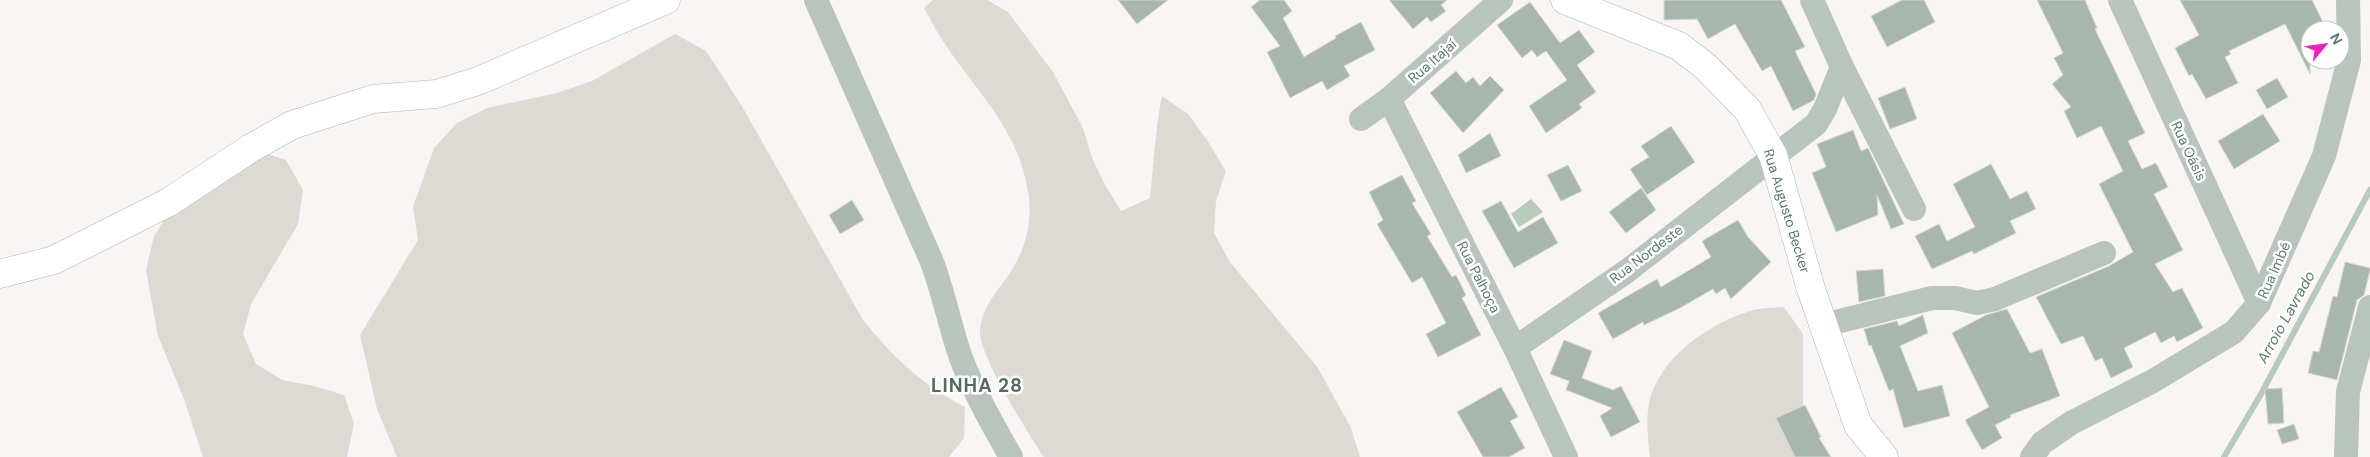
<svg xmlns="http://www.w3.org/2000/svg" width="2370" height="457" viewBox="0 0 2370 457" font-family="'DM Sans',sans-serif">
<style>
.green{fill:#ddd9d3}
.water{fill:#b8cabd}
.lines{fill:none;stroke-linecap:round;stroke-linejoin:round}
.stream{stroke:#b8cabd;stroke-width:6}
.building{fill:#a7b7ae;stroke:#d9d7d7}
.secondary-casing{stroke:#abb9b2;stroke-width:29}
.street{stroke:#b9c4be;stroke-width:24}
.secondary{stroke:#fff;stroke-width:28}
.labels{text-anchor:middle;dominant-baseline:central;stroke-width:5;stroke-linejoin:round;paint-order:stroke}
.street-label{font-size:14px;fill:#5d7b6b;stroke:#fff}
.water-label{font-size:15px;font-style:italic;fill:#5c7c65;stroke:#fff}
.district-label{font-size:19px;font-weight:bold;letter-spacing:1px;fill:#546c5f;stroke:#fff}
</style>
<rect width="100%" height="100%" fill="#f8f5f4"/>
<g class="green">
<path d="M933,0H987L1008,12L1053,72L1083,128L1092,158L1105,185L1121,211L1150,198C1154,163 1155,130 1162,96L1188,114L1207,140L1226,171L1216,201L1214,233L1230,262L1318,368L1351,428L1360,457H1044C1029,435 977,353 980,329C983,304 999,290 1012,270C1025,249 1032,223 1029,198C1020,130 980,97 945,44C937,33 931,20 924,8Z"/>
<path d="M675,34L706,51L743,108L863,320C894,358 921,384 965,407L964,438L949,457H397L377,409L360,335L418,240L413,207L434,148L457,123L487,108L557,93L592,81Z"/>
<path d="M255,150L286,160L303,190L298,224L251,304L243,334L256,364L282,380L314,386L344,395L354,424L347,457H203L184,399L158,336L146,270L154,236L172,207Z"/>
<path d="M1784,307L1803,334V457H1650C1648,440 1646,420 1649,403C1659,358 1708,324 1750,311C1760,308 1773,308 1784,307Z"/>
</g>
<path class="water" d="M1531,199L1543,212L1519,227L1511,214Z"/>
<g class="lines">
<path class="stream" d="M2224,457L2261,394L2370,190"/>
</g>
<g class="building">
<path d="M1118,0H1168L1137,24Z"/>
<path d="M1260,0H1284L1292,11L1283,18L1304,57L1336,38L1335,36L1361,22L1375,50L1344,66L1350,76L1327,90L1322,81L1290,98L1267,52L1280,46L1251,7Z"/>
<path d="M1389,0H1447L1441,5L1446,11L1431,22L1427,17L1413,29Z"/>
<path d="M1664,0H1781L1805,47L1795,51L1816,94L1814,100L1793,111L1771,66L1762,71L1735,24L1708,39L1697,19L1664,20Z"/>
<path d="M1902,0H1924L1935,22L1887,47L1871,16Z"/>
<path d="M2037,0H2085L2097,28L2095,29L2145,133L2128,141L2142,169L2156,163L2168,187L2154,194L2183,250L2155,264L2173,292L2182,288L2203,328L2177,342L2174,336L2161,343L2155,332L2124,348L2133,367L2111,378L2102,358L2095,361L2083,336L2061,344L2036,297L2109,266L2133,252L2099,184L2123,171L2101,126L2077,138L2064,111L2071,107L2052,84L2063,75L2054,58L2063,53Z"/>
<path d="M2180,0H2312L2327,30H2310V74L2285,24L2229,51L2231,54L2225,57L2238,83L2206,99L2192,74L2189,76L2175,48L2199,35Z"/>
<path d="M1530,2L1560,43L1579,30L1595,52L1577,65L1596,92L1579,104L1582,108L1546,133L1529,106L1567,80L1546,51L1537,57L1532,50L1522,58L1497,25Z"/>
<path d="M1456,71L1466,83L1473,77L1480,86L1490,76L1504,90L1463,133L1430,93Z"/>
<path d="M2277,78L2288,97L2267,109L2256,90Z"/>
<path d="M1905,87L1917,119L1890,129L1878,98Z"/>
<path d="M2263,114L2280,141L2234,169L2218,141Z"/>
<path d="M1671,126L1695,162L1647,195L1630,169L1649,157L1641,146Z"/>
<path d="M1853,130L1861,151L1868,148L1904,224L1891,229L1877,195L1878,215L1836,232L1812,173L1826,167L1817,144Z"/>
<path d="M1490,133L1501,156L1466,173L1458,155Z"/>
<path d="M1991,164L2010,199L2027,191L2036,209L2010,221L2016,233L1974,254L1972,251L1932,269L1915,236L1939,224L1947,241L1975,227L1953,184Z"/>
<path d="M1568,165L1582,191L1561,201L1547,175Z"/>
<path d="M1402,175L1416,201L1412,203L1431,234L1427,236L1452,277L1456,275L1466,295L1462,298L1481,335L1438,357L1426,334L1446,323L1422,277L1412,283L1377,224L1383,220L1369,192Z"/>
<path d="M1641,188L1656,210L1626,233L1609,212Z"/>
<path d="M852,200L864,220L840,234L829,215Z"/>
<path d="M1501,201L1518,232L1543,217L1558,243L1514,268L1482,211Z"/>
<path d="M1738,220L1748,237L1771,262L1731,299L1725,288L1716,294L1713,289L1680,308L1644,325L1643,322L1613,339L1598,313L1657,279L1661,287L1711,257L1702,241Z"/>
<path d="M2345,262L2370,268V270L2364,295L2357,300L2337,380L2308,373L2313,351L2319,352L2333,296L2337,297Z"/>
<path d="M1883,269L1885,296L1859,302L1856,271Z"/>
<path d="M2007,309L2030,353L2042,349L2060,396L2010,415L2011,417L1995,425L2002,438L1982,450L1965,420L1989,407L1952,333L1986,315Z"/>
<path d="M1923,315L1928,333L1900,346L1918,391L1942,385L1950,416L1904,428L1893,389L1889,391L1871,345L1869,346L1864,329L1897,321L1899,326Z"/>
<path d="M1564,340L1592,351L1582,378L1613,390L1621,386L1640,422L1611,437L1600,416L1612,408L1566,390L1569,381L1550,374Z"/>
<path d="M1501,387L1518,417L1510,421L1525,448L1509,457H1483L1457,412Z"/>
<path d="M2282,388L2284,423L2268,424L2265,389Z"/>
<path d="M1805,405L1821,437L1819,438L1831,457H1795L1776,418Z"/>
<path d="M2294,424L2299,439L2282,444L2277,430Z"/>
</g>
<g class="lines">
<g class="secondary-casing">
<g id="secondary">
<path d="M1565,0L1679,46L1706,67L1747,109L1773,155L1811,289L1858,425L1884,457"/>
<path d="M0,274L54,260L169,202L251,148L292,125L373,99L436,94L478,81L666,0"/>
</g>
</g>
<g class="street">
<path d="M816,0L932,262C944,294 950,327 961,358C974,392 993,425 1011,457"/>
<path d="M2120,0L2259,303"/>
<path d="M1842,67L1914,209"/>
<path d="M1389,99L1515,348L1566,457"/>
<path d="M1361,119L1389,99L1501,0"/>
<path d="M1824,325L1932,298H1955L1977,303L1995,299L2104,253"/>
<path d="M1515,348L1627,271L1816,124L1825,109L1842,67L1812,0"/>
<path d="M2032,457L2042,443L2071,423L2153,381L2234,332L2259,303L2324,156L2349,60L2348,0"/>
<path d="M2346,457L2348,392L2370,307"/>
</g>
<use href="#secondary" class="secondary"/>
</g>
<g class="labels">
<g class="street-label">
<text transform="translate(1432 61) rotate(-41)">Rua Itajaí</text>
<text transform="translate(2189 151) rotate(65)">Rua Oásis</text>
<text transform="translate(1787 211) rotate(73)">Rua Augusto Becker</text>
<text transform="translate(1646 254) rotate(-37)">Rua Nordeste</text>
<text transform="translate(2274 270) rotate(-66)">Rua Imbé</text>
<text transform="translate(1479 277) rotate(63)">Rua Palhoça</text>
</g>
<g class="water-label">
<text transform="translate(2286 317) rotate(-61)">Arroio Lavrado</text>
</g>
<g class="district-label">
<text x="977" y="385">LINHA 28</text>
</g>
</g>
<g transform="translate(2325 45) rotate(61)"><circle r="24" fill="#ffffff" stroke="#becac4"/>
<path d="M0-4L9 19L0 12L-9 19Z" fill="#ea22b9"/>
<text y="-8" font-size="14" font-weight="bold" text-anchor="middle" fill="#5d7b6b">N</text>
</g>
</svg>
